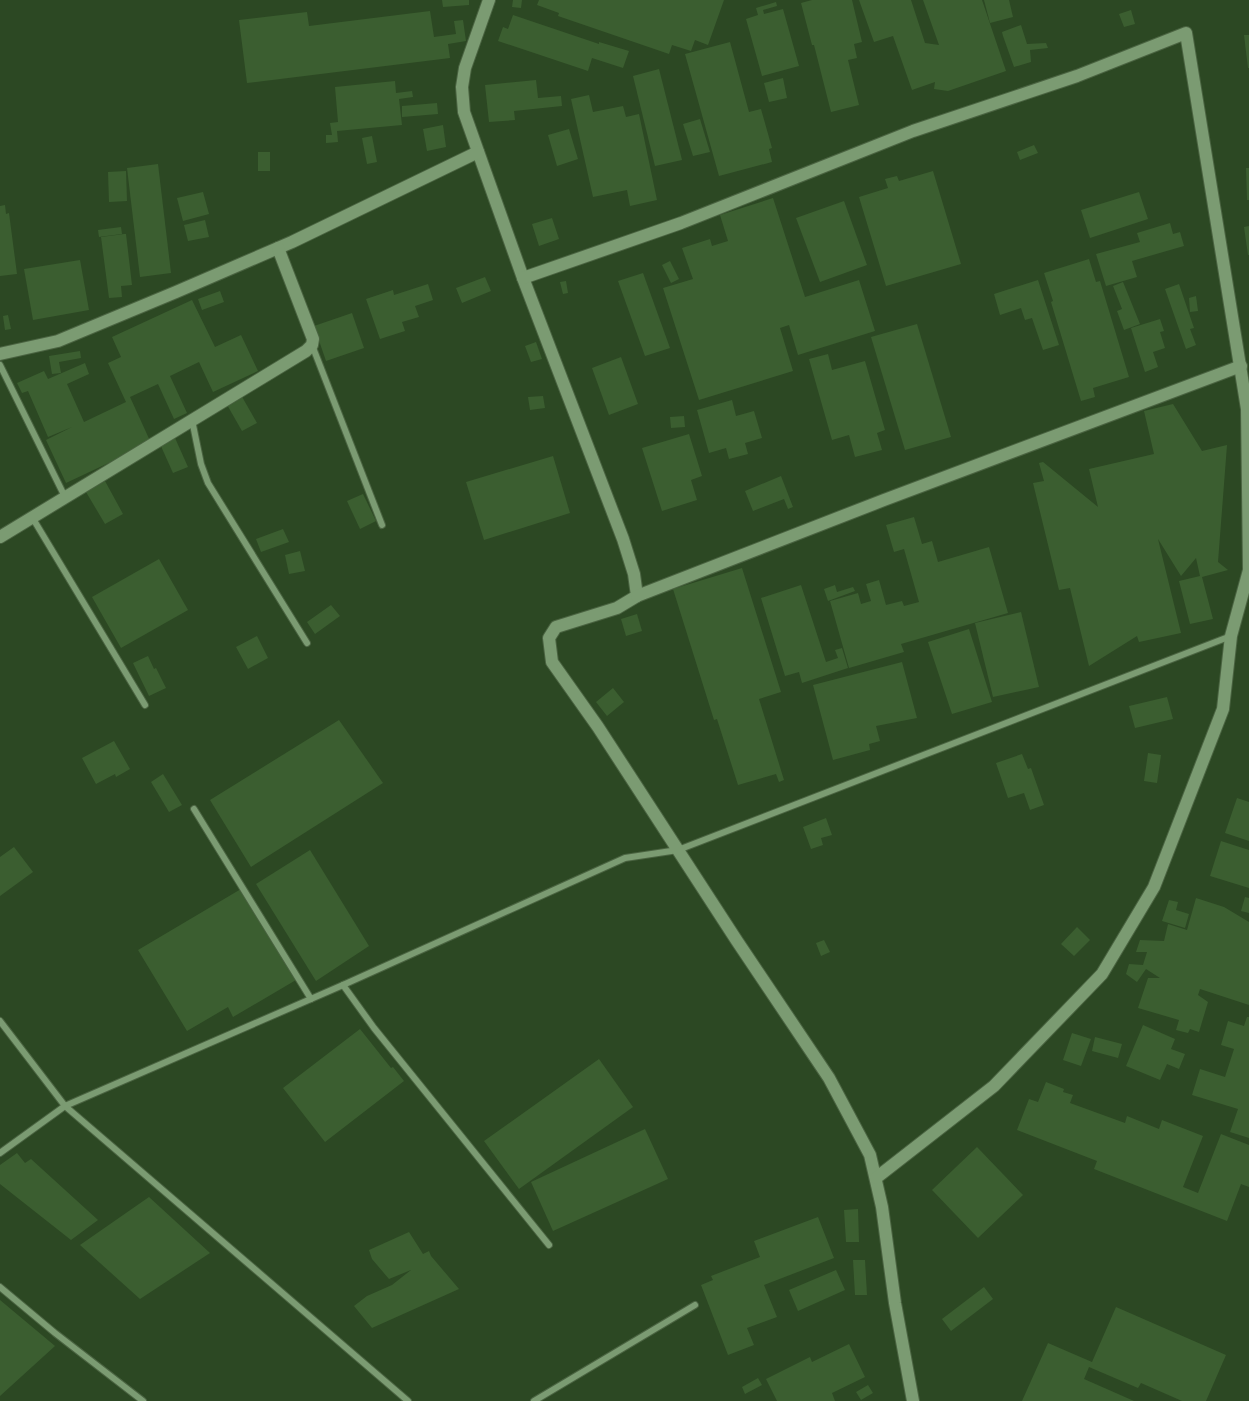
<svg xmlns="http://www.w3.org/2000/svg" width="1249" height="1401" viewBox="0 0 1249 1401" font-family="Raleway,sans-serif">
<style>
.building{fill:#3b5e30}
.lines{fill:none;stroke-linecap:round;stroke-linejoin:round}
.service-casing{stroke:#4a6341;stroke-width:8}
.minor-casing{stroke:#4a6341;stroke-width:14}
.service{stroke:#7b9b72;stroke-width:6}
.minor{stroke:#7b9b72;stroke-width:12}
</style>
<rect width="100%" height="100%" fill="#2c4823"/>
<g class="building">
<path d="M442,0H469V5L443,7Z"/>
<path d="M513,0H522L521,8L512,7Z"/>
<path d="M539,0H724L708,45L695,40L691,51L672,45L669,54L558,16L559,13L537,5Z"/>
<path d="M812,0H852L862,42L854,44L857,58L848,60L859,105L831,112L814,45H812L801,3Z"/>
<path d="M859,0H911L925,43L939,45L923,0H982L1006,71L948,91L934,89L935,82L912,90L893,36L874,42Z"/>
<path d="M984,0H1009L1013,17L990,23Z"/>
<path d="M776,2L777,6L763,10L764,14L783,9L799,66L762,76L746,19L758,15L756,8Z"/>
<path d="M1131,10L1135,24L1124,27L1119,14Z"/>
<path d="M430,11L434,37L456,34L454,21L463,20L466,41L448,44L450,58L247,83L239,20L307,12L309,26Z"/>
<path d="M513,15L599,44V42L629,51L623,68L592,58L588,71L498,41L503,27L508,29Z"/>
<path d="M1021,25L1027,44L1046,43L1048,48L1030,50L1031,62L1014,67L1003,36L1002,32Z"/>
<path d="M1244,35H1249V68H1248Z"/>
<path d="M730,42L749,112L761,109L772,148L769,149L772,162L719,176L685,54Z"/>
<path d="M659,69L682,160L655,166L633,76Z"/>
<path d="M783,78L787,98L769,102L764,83Z"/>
<path d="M536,80L538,98L561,96L562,106L514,111L515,120L489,122L485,85Z"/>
<path d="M395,81L396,93L412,91L413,97L399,99L402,125L337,131L338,142L326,143V135H332L330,123L338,122L335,87Z"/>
<path d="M589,95L593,112L623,106L626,117L639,114L657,200L630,206L627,190L593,197L571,99Z"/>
<path d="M437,103L438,114L402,117V106Z"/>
<path d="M700,119L710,152L693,156L683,124Z"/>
<path d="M443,125L446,147L427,151L423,129Z"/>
<path d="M569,129L578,159L557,166L548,135Z"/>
<path d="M372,136L377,162L367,164L362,138Z"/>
<path d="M1034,145L1038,153L1020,160L1017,152Z"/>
<rect x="258" y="152" width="12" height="19"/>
<path d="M158,164L171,273L140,277L127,168Z"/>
<path d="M1246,168H1249V200H1247Z"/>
<path d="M126,171L127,201L109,202L108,172Z"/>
<path d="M933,171L961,264L886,286L859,197L888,188L885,179L897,176L899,181Z"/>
<path d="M203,192L209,214L183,221L177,198Z"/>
<path d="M1139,192L1148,219L1090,238L1081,210Z"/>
<path d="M773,198L805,297L859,280L875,331L798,355L789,325L780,328L793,371L699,400L663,288L693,279L682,248L710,239L712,246L728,241L720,215Z"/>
<path d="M844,201L867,265L820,282L796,218Z"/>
<path d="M5,205L6,214L9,213L17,274L0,276V206Z"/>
<path d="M552,218L559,239L539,246L532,224Z"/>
<path d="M205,220L209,237L188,241L184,225Z"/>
<path d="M1170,223L1173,234L1180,232L1184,246L1132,261L1137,277L1106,286L1096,254L1140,242L1137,233Z"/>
<path d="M1249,226V255H1248L1244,227Z"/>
<path d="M121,227L122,234L99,237L98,230Z"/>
<path d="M124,234H126L132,285L121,286L122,297L109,298L101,237Z"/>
<path d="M1089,259L1096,282L1100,281L1129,377L1093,388L1095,397L1081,401L1051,302L1053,301L1044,273Z"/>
<path d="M80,260L89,310L33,320L24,269Z"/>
<path d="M670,261L679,279L671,283L662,265Z"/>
<path d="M643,273L670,348L645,356L618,281Z"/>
<path d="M485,277L491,291L462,303L456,288Z"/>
<path d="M1038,280L1059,345L1043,350L1032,318L1025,320L1021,308L1000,315L994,294Z"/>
<path d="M566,281L568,293L563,294L560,282Z"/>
<path d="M1123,282L1140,324L1124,330L1117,311L1122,309L1113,286Z"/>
<path d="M428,284L433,300L415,306L419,317L402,322L405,331L380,339L366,299L393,290L394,295Z"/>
<path d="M1179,284L1194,328L1190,329L1196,345L1186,349L1165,289Z"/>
<path d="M220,291L224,302L202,310L198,299Z"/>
<path d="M1196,296L1198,311L1190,312L1189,298Z"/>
<path d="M192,300L215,347L241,335L258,371L213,392L199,362L170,376L187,413L174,419L158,384L130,397L151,443L66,483L46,440L72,427L48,437L28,391L22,393L17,383L44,371L48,379L85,363L89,374L67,384L84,422L126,402L108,363L121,357L112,337Z"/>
<path d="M352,313L364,348L326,361L314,326Z"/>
<path d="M8,315L11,329L5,330L3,316Z"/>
<path d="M1160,319L1164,331L1160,332L1165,348L1153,352L1158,367L1145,372L1131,328Z"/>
<path d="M917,324L951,437L905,450L871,337Z"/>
<path d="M536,342L542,359L531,362L525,346Z"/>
<path d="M80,351L81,358L59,362L61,373L52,374L49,356Z"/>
<path d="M828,354L832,370L865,361L885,430L877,433L882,450L855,457L849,435L832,440L809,359Z"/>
<path d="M621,357L638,404L609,415L592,368Z"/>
<path d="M241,395L257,423L242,431L226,403Z"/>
<path d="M543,396L545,408L530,410L528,397Z"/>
<path d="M732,400L736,416L754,411L762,438L745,443L748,454L729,459L726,448L709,453L697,410Z"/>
<path d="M1173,404L1202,451L1227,445L1218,562L1228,570L1202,577L1213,619L1190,624L1179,581L1200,576L1196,558L1181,576L1158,539L1181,633L1139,642L1137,636L1089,666L1070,588L1059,590L1033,483L1044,481L1039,463L1043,462L1098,507L1089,469L1154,454L1144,411Z"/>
<path d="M684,416L685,427L671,428L670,417Z"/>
<path d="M689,434L702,476L691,480L697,500L662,511L642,448Z"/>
<path d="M175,438L188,467L173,473L160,444Z"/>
<path d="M553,456L570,513L484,540L466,482Z"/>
<path d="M781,476L793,507L788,509L784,499L753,511L745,491Z"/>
<path d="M105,481L123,514L105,524L86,492Z"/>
<path d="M363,494L376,521L360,529L347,501Z"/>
<path d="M914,517L922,544L932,541L938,562L989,547L1008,613L901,644L904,652L849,668L830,601L858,593L861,604L871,601L866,584L879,580L886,605L902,601L904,606L919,602L904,549L894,552L886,525Z"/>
<path d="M283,529L289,542L261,552L256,539Z"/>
<path d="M300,551L305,571L289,574L285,555Z"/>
<path d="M159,559L188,610L121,648L92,597Z"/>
<path d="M742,568L781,692L759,699L784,780L779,782L776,774L738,785L717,719L714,720L673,589Z"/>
<path d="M801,585L826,662L838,658L835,650L842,648L848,668L802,683L799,672L785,676L761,598Z"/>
<path d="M835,585L837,592L853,587L855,591L828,601L824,589Z"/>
<path d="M331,605L340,616L315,634L307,622Z"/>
<path d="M1021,612L1039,687L993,697L975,623Z"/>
<path d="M637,614L642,631L626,636L621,619Z"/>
<path d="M969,629L992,702L952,714L928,642Z"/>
<path d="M257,636L268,658L248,669L236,647Z"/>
<path d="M148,656L154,669L156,668L166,688L149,696L133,663Z"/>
<path d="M902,662L917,718L876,726L880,741L869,744L870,750L833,760L813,685Z"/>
<path d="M613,688L624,702L607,716L596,702Z"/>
<path d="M1167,697L1173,719L1135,728L1129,706Z"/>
<path d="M339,720L383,783L251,867L210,800Z"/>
<path d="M114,741L130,769L116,777L115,774L96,784L82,758Z"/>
<path d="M1148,753L1161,755L1157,783L1144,781Z"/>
<path d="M1022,754L1028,769L1031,768L1044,805L1030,810L1024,793L1008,798L996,763Z"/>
<path d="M163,774L182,805L169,812L151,782Z"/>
<path d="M1237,798L1249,802V841L1225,833Z"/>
<path d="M826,818L832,835L821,838L823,845L811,849L803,827Z"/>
<path d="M1221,841L1249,850V888L1210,876Z"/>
<path d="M14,847L33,872L0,896V857Z"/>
<path d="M310,850L369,946L316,981L256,884Z"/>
<path d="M241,889L296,980L233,1017L228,1007L187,1031L138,950Z"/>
<path d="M1245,897L1249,898V913L1241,911Z"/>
<path d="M1196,898L1224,907L1249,922V1005L1200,989L1198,995L1208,1002L1199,1032L1190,1029L1188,1033L1176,1030L1179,1020L1138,1008L1148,978H1160L1146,969L1137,982L1126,974L1129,964L1143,965L1147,952H1136L1140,940L1164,941L1168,924L1187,930Z"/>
<path d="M1169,900L1178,902L1176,910L1189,914L1185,928L1162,921Z"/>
<path d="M1077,927L1090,940L1074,956L1061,944Z"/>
<path d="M824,940L830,952L821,956L816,943Z"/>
<path d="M1247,1017H1249V1138L1230,1132L1238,1109L1192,1095L1200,1069L1225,1077L1234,1049L1221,1045L1228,1021L1244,1026Z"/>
<path d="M1143,1025L1175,1039L1171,1049L1185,1054L1179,1069L1167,1064L1160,1080L1126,1066Z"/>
<path d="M360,1029L391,1068L393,1067L404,1081L325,1142L283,1088Z"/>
<path d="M1072,1033L1091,1039L1081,1066L1063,1060Z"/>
<path d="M1095,1037L1122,1044L1118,1058L1092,1051Z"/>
<path d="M599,1059L633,1107L519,1189L484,1141Z"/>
<path d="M1046,1082L1064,1089L1063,1092L1073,1095L1070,1103L1125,1123L1127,1116L1159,1129L1162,1120L1203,1136L1183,1187L1198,1193L1221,1134L1249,1145V1187L1241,1184L1227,1221L1094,1169L1097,1161L1017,1130L1029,1099L1038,1102Z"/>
<path d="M645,1129L668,1179L553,1231L531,1182Z"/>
<path d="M977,1147L1023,1195L978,1238L932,1190Z"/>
<path d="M17,1153L25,1163L31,1159L98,1220L71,1240L0,1184V1165Z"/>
<path d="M149,1197L210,1253L140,1299L80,1245Z"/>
<path d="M858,1209L859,1242H846L844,1210Z"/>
<path d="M818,1217L834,1258L764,1285L777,1317L747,1328L754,1345L728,1355L701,1285L713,1280L711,1276L760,1257L754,1241Z"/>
<path d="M409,1232L423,1254L429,1251L431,1256L459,1289L372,1328L354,1306L367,1296L392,1285L411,1270L389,1279L372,1259L369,1250Z"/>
<path d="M853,1260H865L867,1295H855Z"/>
<path d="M836,1270L845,1290L798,1311L789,1290Z"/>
<path d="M984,1287L993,1299L951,1331L942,1319Z"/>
<path d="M0,1300L55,1346L0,1396Z"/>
<path d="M1116,1307L1226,1355L1206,1401H1182L1141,1383L1138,1388L1089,1367L1084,1379L1134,1401H1022L1048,1343L1092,1362Z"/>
<path d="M849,1344L865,1377L832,1393L835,1401H777L766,1379L810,1357L812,1362Z"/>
<path d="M758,1378L762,1385L745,1394L742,1387Z"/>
<path d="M868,1385L873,1393L861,1400L856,1392Z"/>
</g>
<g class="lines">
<g class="service-casing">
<g id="service">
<path d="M312,345L382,525"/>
<path d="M0,365L65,497"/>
<path d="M192,420L201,464L208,483L307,643"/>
<path d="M32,517L145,705"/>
<path d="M194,809L311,999"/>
<path d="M343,985L374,1028L549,1245"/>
<path d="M0,1021L65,1106L408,1401"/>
<path d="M0,1153L65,1106L343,985L625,858L678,850L1231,636"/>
<path d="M0,1287L55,1333L143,1401"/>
<path d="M534,1401L695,1305"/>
</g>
</g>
<g class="minor-casing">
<g id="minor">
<path d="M489,0L465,68L462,87L464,112L523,278L623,539L634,574L637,596L617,608L556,627L549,638L552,662L598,727L737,941L829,1078L870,1155L882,1207L895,1303L913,1401"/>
<path d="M523,278L681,223L913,131L1077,76L1186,33L1247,409L1249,570L1231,636L1223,709L1154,887L1102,974L994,1086L876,1178"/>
<path d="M0,354L58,341L176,292L292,242L478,152"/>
<path d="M0,537L306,351L312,345L313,339L278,248"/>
<path d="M637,596L884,500L1241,366"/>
</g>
</g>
<use href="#service" class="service"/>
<use href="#minor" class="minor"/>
</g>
</svg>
